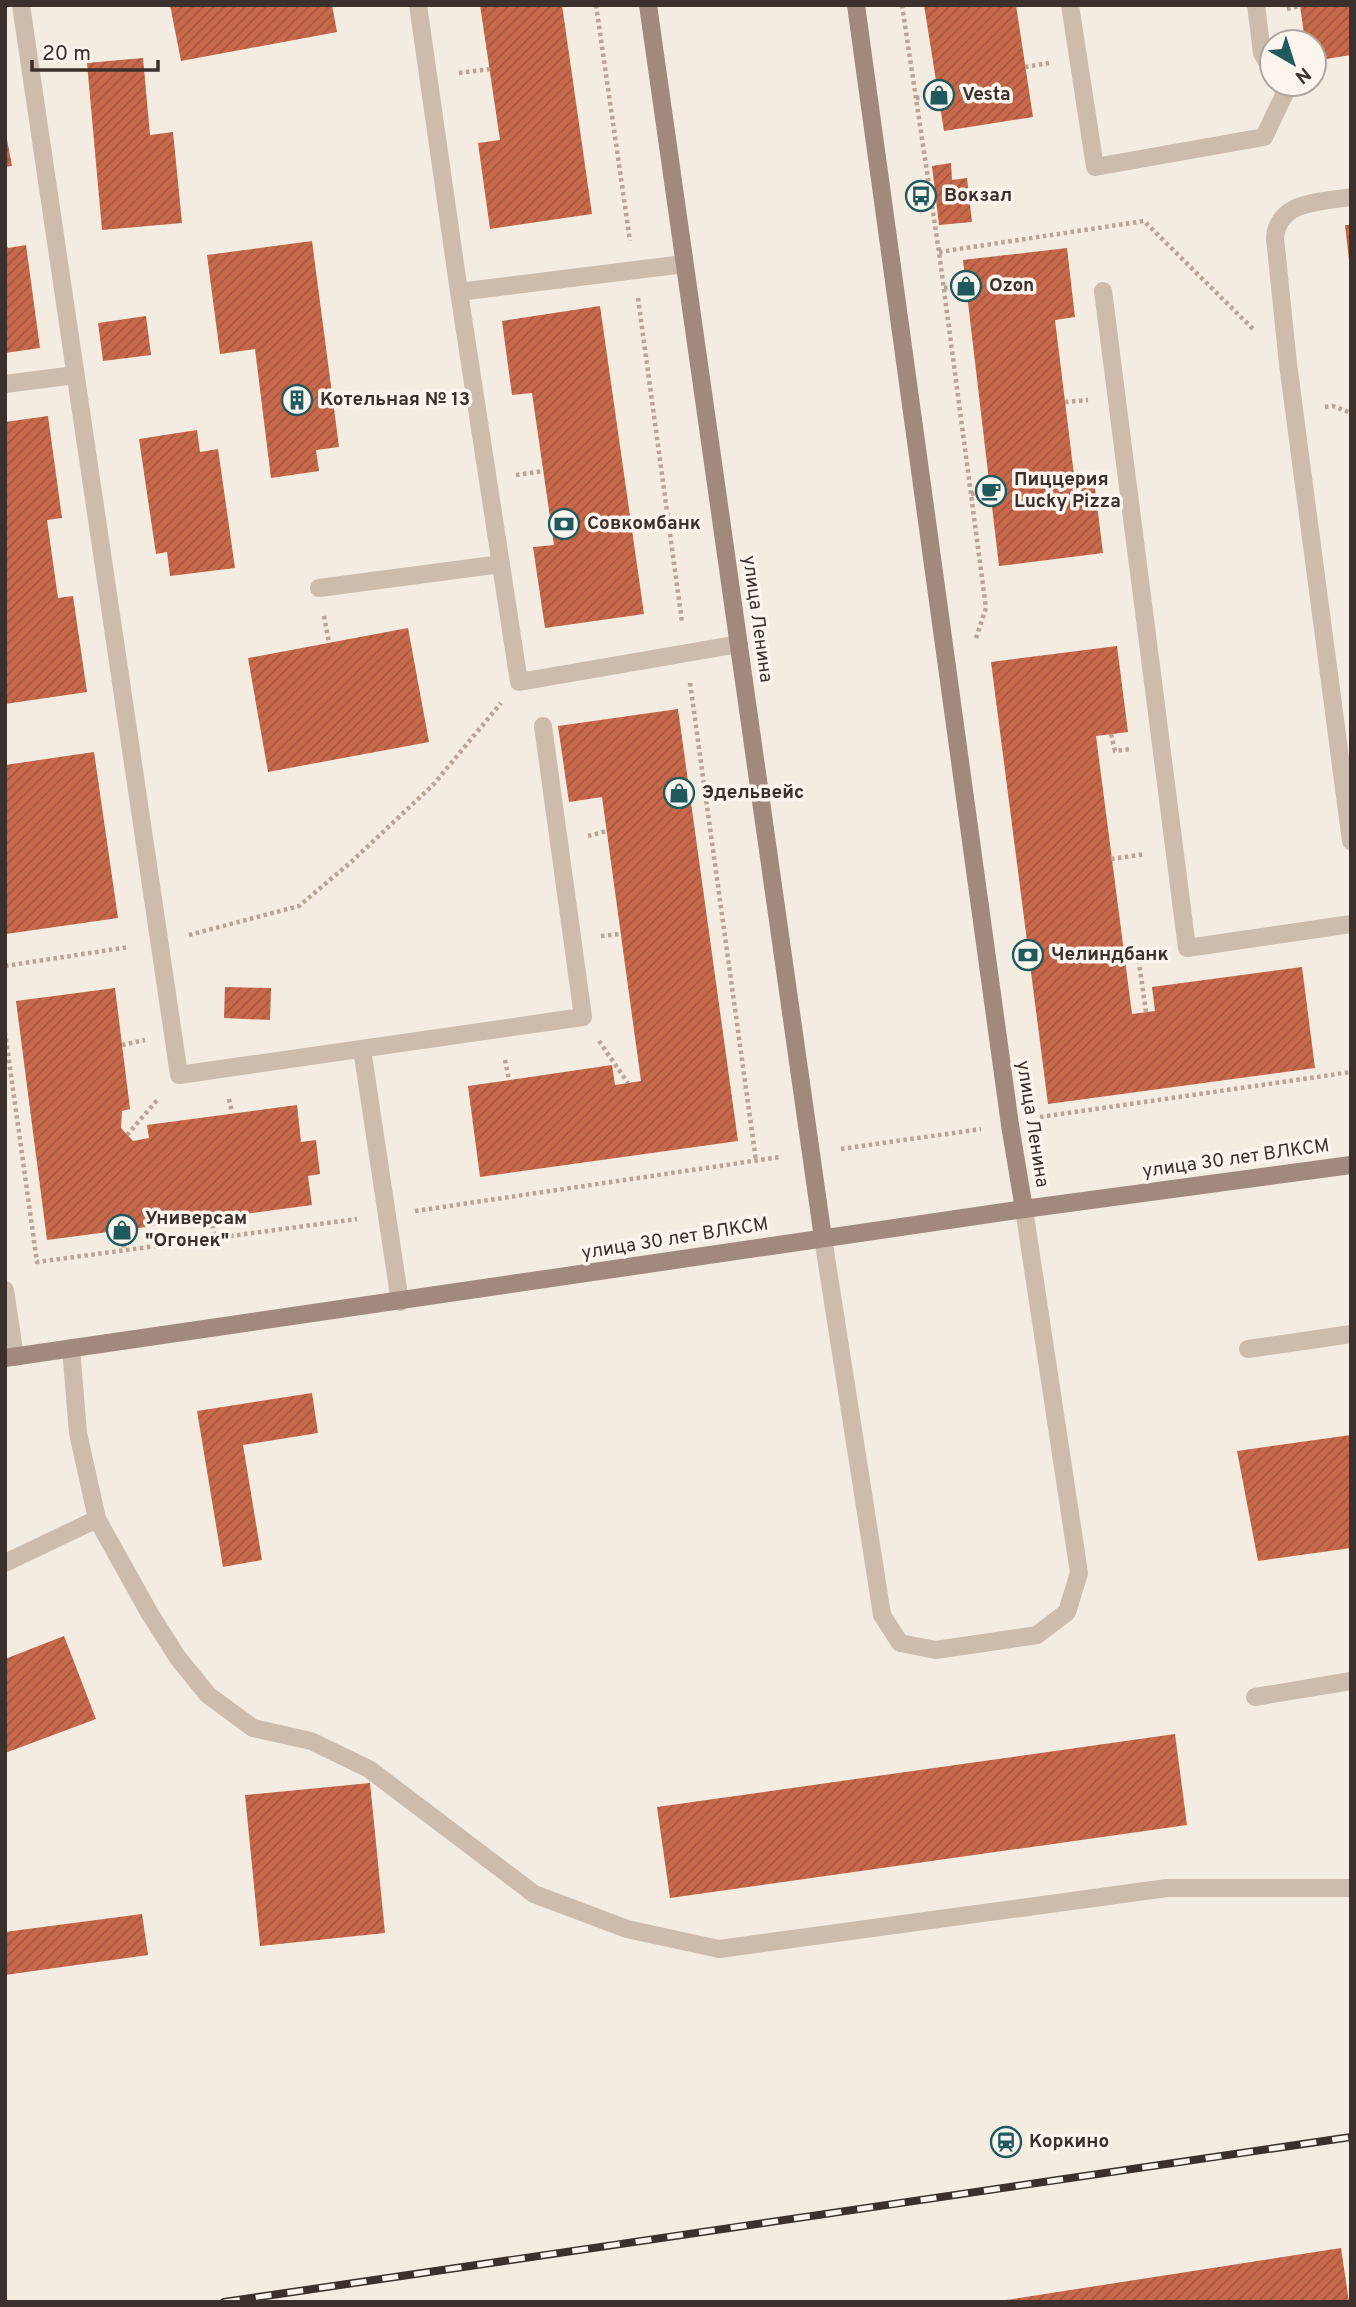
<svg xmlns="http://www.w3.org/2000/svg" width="1356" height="2307" viewBox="0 0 1356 2307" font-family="Overpass,sans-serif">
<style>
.building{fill:url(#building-hatch)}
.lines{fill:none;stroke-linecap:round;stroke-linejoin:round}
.path{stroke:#b9a596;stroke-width:4.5;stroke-dasharray:3.5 3.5;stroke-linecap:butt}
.lane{stroke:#cdbbac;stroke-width:18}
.street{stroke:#cdbbac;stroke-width:18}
.secondary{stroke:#a18a7d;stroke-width:18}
.rail-casing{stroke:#3b302b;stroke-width:8}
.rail{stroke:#fbf5ee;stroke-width:5;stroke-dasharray:16;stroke-linecap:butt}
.labels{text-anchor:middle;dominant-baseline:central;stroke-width:7;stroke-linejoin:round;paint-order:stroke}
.poi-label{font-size:19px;font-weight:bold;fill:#3b302b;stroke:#fbf5ee;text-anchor:start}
.street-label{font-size:19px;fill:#3b302b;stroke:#fbf5ee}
</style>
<defs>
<pattern id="building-hatch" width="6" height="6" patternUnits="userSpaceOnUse" patternTransform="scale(1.75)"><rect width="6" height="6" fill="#c8694b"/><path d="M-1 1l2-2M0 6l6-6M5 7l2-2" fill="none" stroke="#a4573f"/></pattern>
</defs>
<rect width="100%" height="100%" fill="#f4ebe1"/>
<g class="building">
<path d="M170,5H332L337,32L181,61Z"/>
<path d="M480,5H562L592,214L490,229L478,143L500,140Z"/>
<path d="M924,5H1016L1033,117L944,131Z"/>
<path d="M1300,5H1351V55L1314,61V42H1305Z"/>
<path d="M143,58L150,135L173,132L182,223L102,230L87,63Z"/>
<path d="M5,129L12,166L5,167Z"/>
<path d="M951,163L952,180L967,178L972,222L939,225L932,166Z"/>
<path d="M1345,225H1351V260H1349Z"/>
<path d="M312,241L339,447L316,450L319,471L271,478L255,349L220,354L207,255Z"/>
<path d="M5,242L8,248L26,245L40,348L5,353Z"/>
<path d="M1067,248L1075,317L1055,320L1074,475L1093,472L1103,553L999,566L963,260Z"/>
<path d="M600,306L644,614L545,628L533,547L554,545L532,393L512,395L502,321Z"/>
<path d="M146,316L151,355L103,361L98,323Z"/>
<path d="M48,416L62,518L47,520L58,598L73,596L87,692L5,704V422Z"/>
<path d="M197,430L200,452L218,449L235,568L170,576L167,552L156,554L139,439Z"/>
<path d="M408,628L429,742L268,772L248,658Z"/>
<path d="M1117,646L1128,732L1096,736L1132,1014L1155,1011L1152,987L1302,967L1315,1068L1048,1104L991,662Z"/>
<path d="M678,709L738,1141L480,1177L468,1086L612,1065L615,1085L641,1081L602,797L569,802L558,726Z"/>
<path d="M94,752L118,918L6,934L5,765Z"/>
<path d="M225,987L271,988L270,1020L224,1018Z"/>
<path d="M115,988L130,1109L122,1111L121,1128L133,1141L149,1138L147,1125L297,1105L301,1142L316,1140L320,1174L308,1176L312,1205L47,1240L16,1001Z"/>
<path d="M312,1393L318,1433L243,1445L262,1560L223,1567L197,1411Z"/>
<path d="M1351,1435V1548L1258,1561L1237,1451Z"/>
<path d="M64,1636L96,1719L5,1753V1659Z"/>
<path d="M1175,1734L1187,1825L670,1898L657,1807Z"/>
<path d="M370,1783L385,1933L260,1946L245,1795Z"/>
<path d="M142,1914L148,1955L5,1975V1932Z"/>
<path d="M1341,2248L1349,2302H1006V2300Z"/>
</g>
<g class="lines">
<g class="path">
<path d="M596,5L630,241"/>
<path d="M902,5L939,252L986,608L975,641"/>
<path d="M1287,9L1300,6"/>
<path d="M1025,67L1049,63"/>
<path d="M459,73L490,69"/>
<path d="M916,98L939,95"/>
<path d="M939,252L1144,221L1253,329"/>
<path d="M944,288L966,286"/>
<path d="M638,298L682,622"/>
<path d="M1065,402L1088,400"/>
<path d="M1325,407L1333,406L1351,413"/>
<path d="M516,475L543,471"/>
<path d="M971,494L991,491"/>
<path d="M324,616L329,643"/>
<path d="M690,683L756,1161"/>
<path d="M1111,734L1115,751L1131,749"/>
<path d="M588,836L607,831"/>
<path d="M1111,859L1145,854"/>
<path d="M189,935L299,906L350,863L433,785L501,703"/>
<path d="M601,936L621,934"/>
<path d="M1018,957L1028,955"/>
<path d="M5,966L129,947"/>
<path d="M1146,1012L1138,956L1157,953"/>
<path d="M5,1032L37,1262L357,1219"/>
<path d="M599,1041L628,1083"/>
<path d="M122,1045L145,1040"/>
<path d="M505,1060L509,1080"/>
<path d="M229,1099L232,1112"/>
<path d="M1040,1117L1351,1072"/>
<path d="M127,1135L159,1098"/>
<path d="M841,1149L981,1129"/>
<path d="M415,1211L780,1157"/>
<path d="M211,1218L215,1238"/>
<path d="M122,1230L124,1250"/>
</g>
<g class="lane">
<path d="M21,5L179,1075L583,1017L543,726"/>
<path d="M418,5L459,292"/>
<path d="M1070,5L1095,167L1264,137L1285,93L1280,84"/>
<path d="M1256,5L1262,53L1272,71"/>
<path d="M1351,197C1322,202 1278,200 1275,238L1288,364L1351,841"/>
<path d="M684,264L459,292L519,682L739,644"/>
<path d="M1103,291L1187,948L1351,924"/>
<path d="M5,384L75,375"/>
<path d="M319,588L501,564"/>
<path d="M362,1049L400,1302"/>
<path d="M823,1238L882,1615L900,1643L936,1650L1037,1635L1067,1612L1079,1573L1024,1209"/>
<path d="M71,1348L78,1433L97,1519L150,1614L178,1658L208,1695L253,1728L311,1741L369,1769L534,1894L627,1929L719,1949L1167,1888H1351"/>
<path d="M1248,1349L1351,1334"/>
<path d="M5,1563L97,1519"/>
<path d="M1255,1697L1351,1681"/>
</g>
<path class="street" d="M5,1290L15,1357"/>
<g class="secondary">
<path d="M648,5L823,1238"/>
<path d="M856,5L1010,1125L1024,1209"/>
<path d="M5,1358L1024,1209L1351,1165"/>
</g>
<g class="rail-casing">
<path id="rail" d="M224,2302L1351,2137"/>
</g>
<use href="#rail" class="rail"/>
</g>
<defs>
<g id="shop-ring" transform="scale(1.575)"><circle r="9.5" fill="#fbf5ee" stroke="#1f5a5e" stroke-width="1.5"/><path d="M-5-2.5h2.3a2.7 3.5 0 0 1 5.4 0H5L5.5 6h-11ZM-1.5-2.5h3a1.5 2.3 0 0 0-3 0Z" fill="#1f5a5e"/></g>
<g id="bus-ring" transform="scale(1.575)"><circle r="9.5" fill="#fbf5ee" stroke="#1f5a5e" stroke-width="1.5"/><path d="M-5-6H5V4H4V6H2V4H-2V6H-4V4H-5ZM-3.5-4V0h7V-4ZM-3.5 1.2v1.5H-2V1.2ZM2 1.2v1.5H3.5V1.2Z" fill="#1f5a5e"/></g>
<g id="building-ring" transform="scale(1.575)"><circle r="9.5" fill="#fbf5ee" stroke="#1f5a5e" stroke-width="1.5"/><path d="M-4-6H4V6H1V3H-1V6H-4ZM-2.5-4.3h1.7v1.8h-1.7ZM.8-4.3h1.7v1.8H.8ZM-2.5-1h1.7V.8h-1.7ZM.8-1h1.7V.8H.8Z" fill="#1f5a5e"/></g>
<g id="cafe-ring" transform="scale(1.575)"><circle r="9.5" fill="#fbf5ee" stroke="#1f5a5e" stroke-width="1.5"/><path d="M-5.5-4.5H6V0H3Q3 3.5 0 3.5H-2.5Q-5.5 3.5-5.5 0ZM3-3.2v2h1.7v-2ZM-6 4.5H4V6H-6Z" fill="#1f5a5e"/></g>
<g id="bank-ring" transform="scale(1.575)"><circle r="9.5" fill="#fbf5ee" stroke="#1f5a5e" stroke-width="1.5"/><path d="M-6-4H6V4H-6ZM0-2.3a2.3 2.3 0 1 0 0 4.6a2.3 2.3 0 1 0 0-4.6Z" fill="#1f5a5e"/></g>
<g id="station-ring" transform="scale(1.575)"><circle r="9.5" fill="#fbf5ee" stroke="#1f5a5e" stroke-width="1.5"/><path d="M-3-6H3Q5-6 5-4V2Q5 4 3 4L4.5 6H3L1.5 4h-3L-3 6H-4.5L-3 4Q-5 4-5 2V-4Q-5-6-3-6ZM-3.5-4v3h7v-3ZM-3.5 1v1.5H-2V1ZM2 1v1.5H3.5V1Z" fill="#1f5a5e"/></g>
</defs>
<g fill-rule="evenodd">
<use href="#shop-ring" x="939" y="95"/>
<use href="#bus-ring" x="921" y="196"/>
<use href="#shop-ring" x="966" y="286"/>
<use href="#building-ring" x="297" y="400"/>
<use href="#cafe-ring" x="991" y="491"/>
<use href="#bank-ring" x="564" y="524"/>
<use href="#shop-ring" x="679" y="793"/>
<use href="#bank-ring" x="1028" y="955"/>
<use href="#shop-ring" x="122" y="1230"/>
<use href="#station-ring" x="1006" y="2142"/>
</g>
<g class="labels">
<g class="poi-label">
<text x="962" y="95">Vesta</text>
<text x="944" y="196">Вокзал</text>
<text x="989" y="286">Ozon</text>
<text x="320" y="400">Котельная № 13</text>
<text x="1014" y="480">Пиццерия<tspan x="1014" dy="22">Lucky Pizza</tspan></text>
<text x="587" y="524">Совкомбанк</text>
<text x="702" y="793">Эдельвейс</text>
<text x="1051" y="955">Челиндбанк</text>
<text x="145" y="1219">Универсам<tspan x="145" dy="22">"Огонек"</tspan></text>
<text x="1029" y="2142">Коркино</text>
</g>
<g class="street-label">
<text transform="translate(757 619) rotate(82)">улица Ленина</text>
<text transform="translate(1032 1124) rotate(81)">улица Ленина</text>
<text transform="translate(1236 1159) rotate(-8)">улица 30 лет ВЛКСМ</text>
<text transform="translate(675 1239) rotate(-9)">улица 30 лет ВЛКСМ</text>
</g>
</g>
<rect width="1356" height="2307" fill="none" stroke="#3b302b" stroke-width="14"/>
<g transform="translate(1293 63) rotate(141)"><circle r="33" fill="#fbf5ee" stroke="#aea6a0" stroke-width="2"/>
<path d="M0-5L12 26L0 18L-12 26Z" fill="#1f5a5e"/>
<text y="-10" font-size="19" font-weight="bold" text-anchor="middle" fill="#3b302b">N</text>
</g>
<path d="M32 60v10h126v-10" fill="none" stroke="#3b302b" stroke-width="3.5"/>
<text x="42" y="60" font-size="21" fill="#3b302b" stroke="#fbf5ee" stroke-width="5" paint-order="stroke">20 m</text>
</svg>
